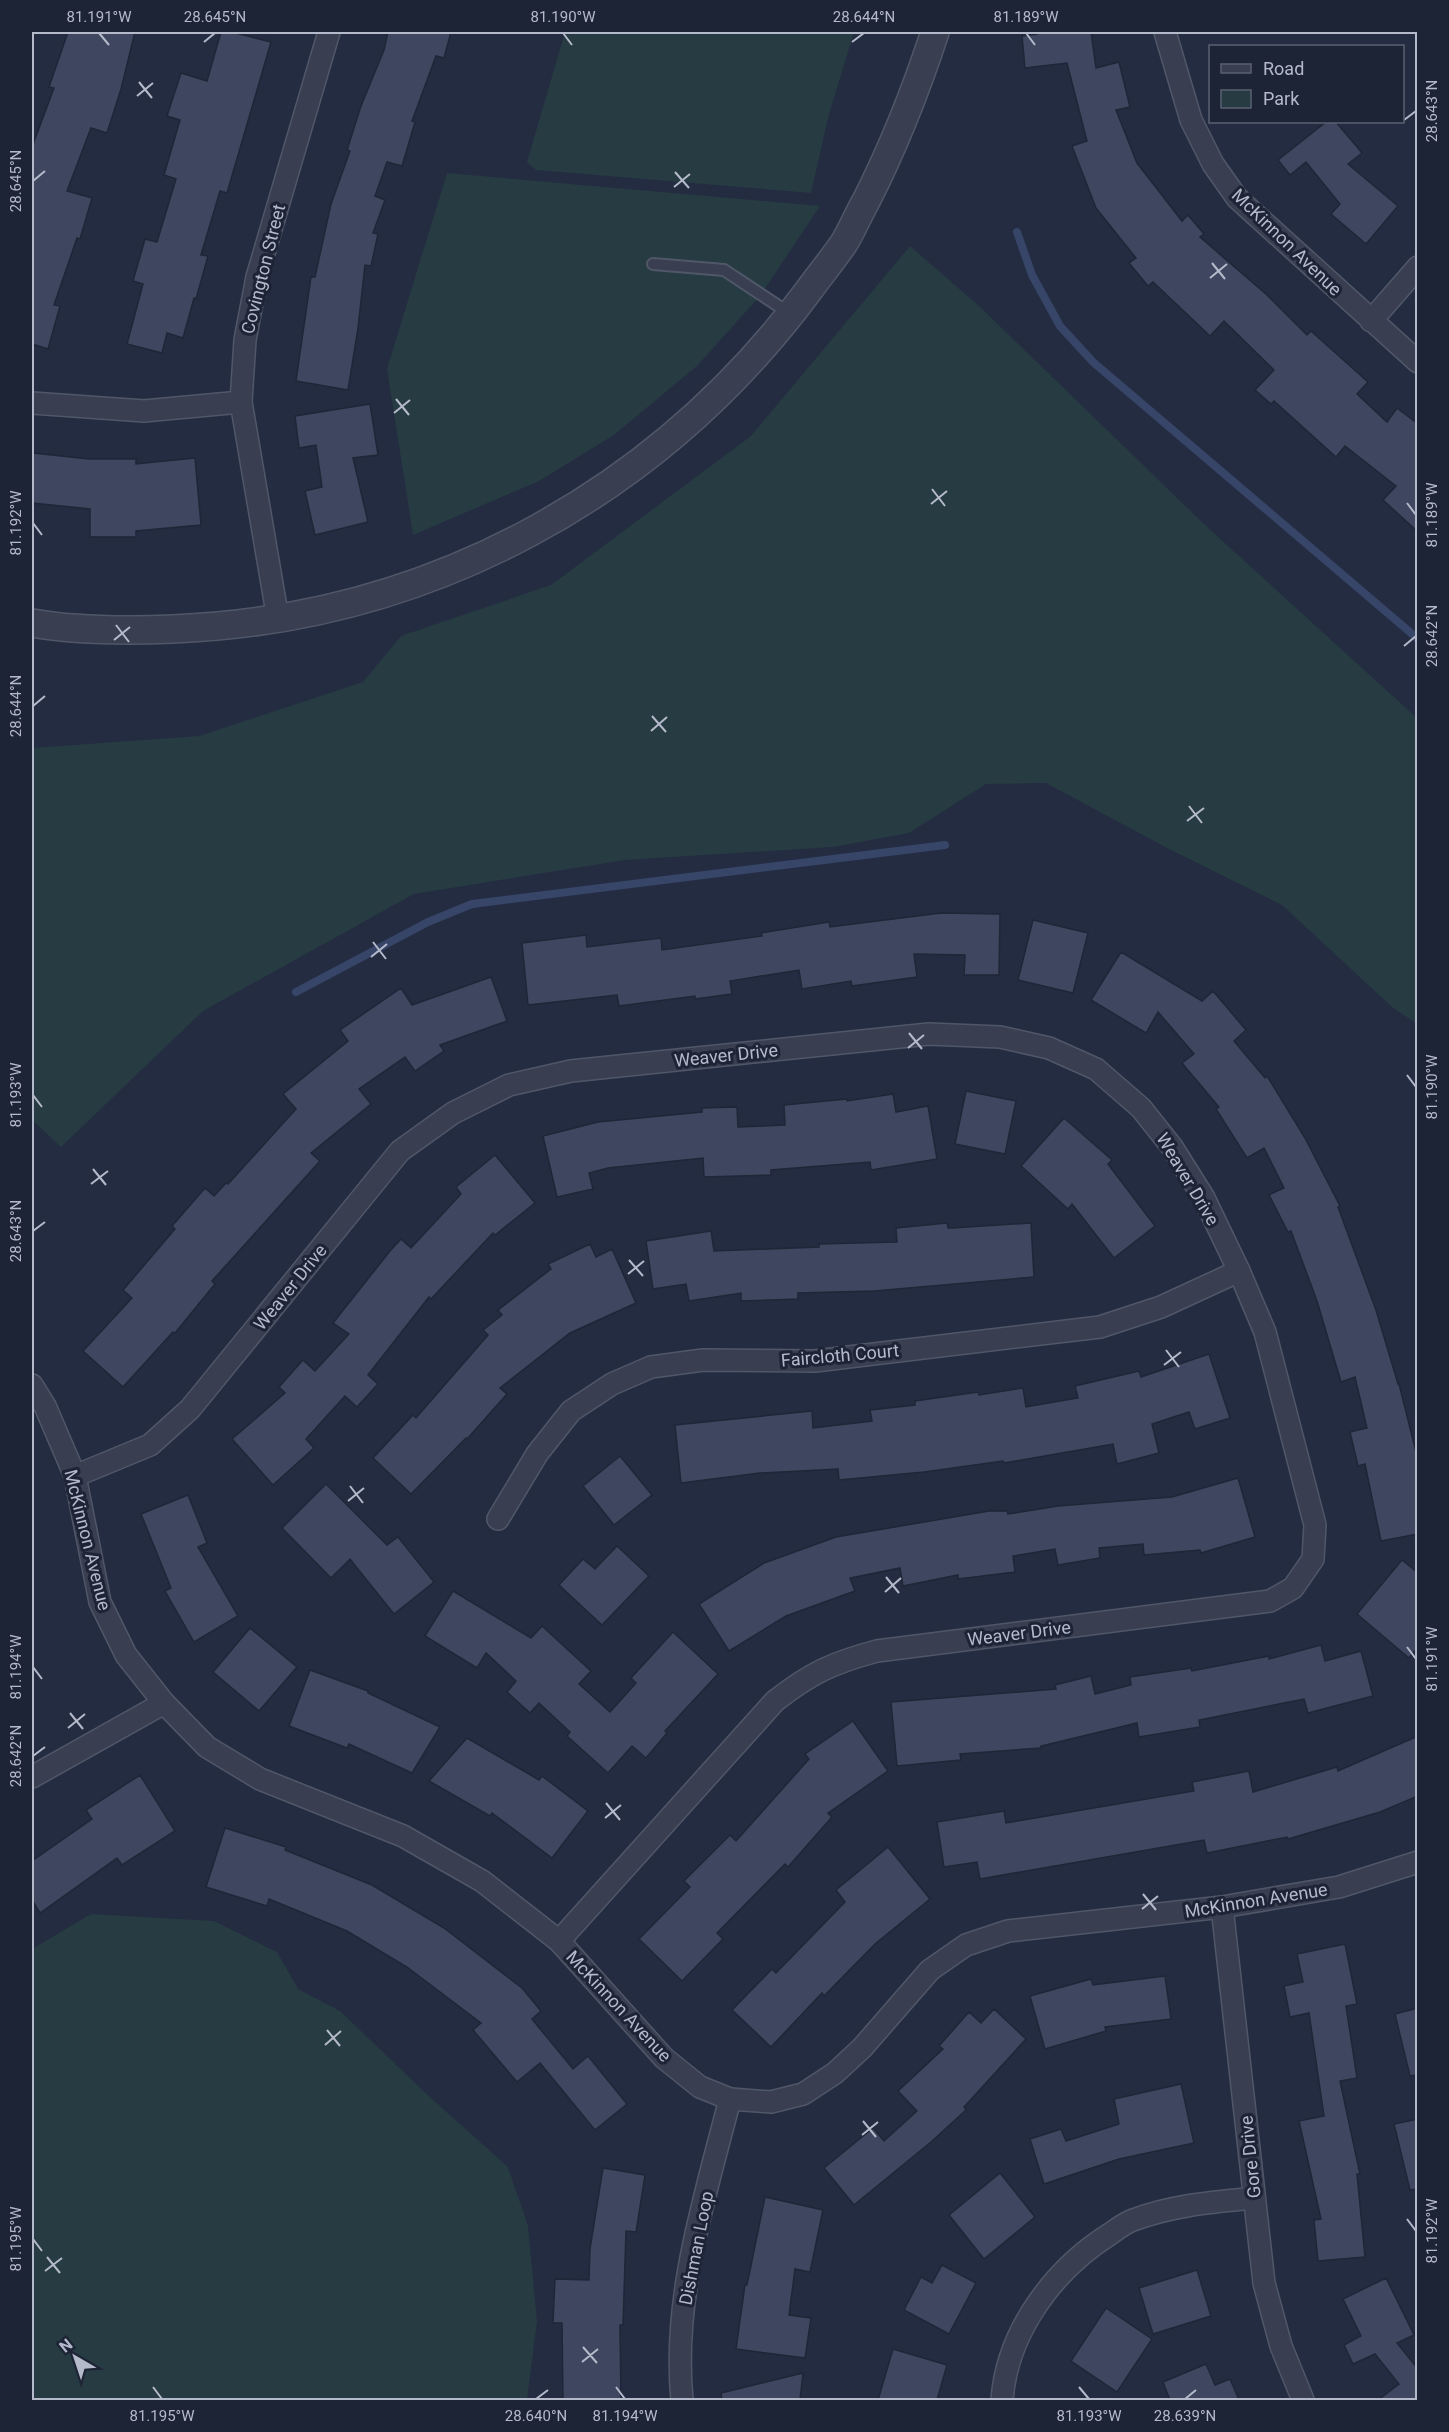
<svg xmlns="http://www.w3.org/2000/svg" width="1449" height="2432" viewBox="0 0 1449 2432" font-family="Roboto,sans-serif">
<style>
.green{fill:#263b42}
.lines{fill:none;stroke-linecap:round;stroke-linejoin:round}
.stream{stroke:#374569;stroke-width:8}
.building{fill:#3e475f;stroke:#1f2638;stroke-width:1.5}
.service-casing{stroke:#505768;stroke-width:14}
.minor-casing{stroke:#505768;stroke-width:24}
.tertiary-casing{stroke:#505768;stroke-width:30}
.service{stroke:#393f51;stroke-width:10}
.minor{stroke:#393f51;stroke-width:21}
.tertiary{stroke:#393f51;stroke-width:27}
.ticks{fill:none;stroke:#b5bacb;stroke-width:2}
.labels{text-anchor:middle;dominant-baseline:central;stroke-width:6;stroke-linejoin:round;paint-order:stroke}
.street-label{font-size:18px;fill:#b5bacb;stroke:#1d2436}
.neatline{fill:none;stroke:#b5bacb;stroke-width:2}
.ticks-label{font-size:15px;text-anchor:middle;fill:#b5bacb}
</style>
<rect width="100%" height="100%" fill="#242c41"/>
<g class="green">
<path d="M565,32H854L828,118L811,193L536,170L527,162Z"/>
<path d="M447,173L820,206L760,296L697,366L614,435L539,481L413,535L387,369Z"/>
<path d="M910,246L979,306L1205,525L1417,718V1024L1392,1007L1282,905L1167,848L1046,783L986,784L909,833L833,847L625,860L414,894L203,1011L61,1147L32,1120V748L199,736L363,682L401,636L551,585L751,436Z"/>
<path d="M91,1914L214,1921L277,1952L298,1989L340,2011L432,2099L508,2167L528,2226L537,2321L527,2400H32V1949Z"/>
</g>
<g class="lines">
<g class="stream">
<path d="M1017,232L1032,275L1060,326L1093,362L1418,639"/>
<path d="M296,992L428,922L472,904L945,845"/>
</g>
</g>
<g class="building">
<path d="M68,32H135L121,89L107,133L91,128L67,191L92,198L80,239L77,238L54,305L60,306L48,349L32,344V147L54,88L49,87Z"/>
<path d="M221,32H232L271,42L227,193L220,191L201,255L208,256L196,299L194,298L183,338L167,333L162,353L127,344L143,284L133,281L145,239L157,242L176,179L164,175L180,120L167,116L181,73L207,81Z"/>
<path d="M388,32H451L444,58L436,56L412,121L415,122L402,166L387,162L375,196L385,200L373,233L378,234L371,266L365,265L358,328L348,390L296,381L311,277H315L331,204L350,151L347,150L361,106L384,50Z"/>
<path d="M1037,32H1091L1096,68L1119,62L1130,107L1116,110L1137,163L1182,221L1188,215L1204,234L1200,237L1267,295L1307,335L1311,331L1368,382L1357,394L1387,422L1397,408L1418,424V532L1383,500L1396,486L1345,446L1336,457L1274,401L1271,404L1255,390L1274,370L1224,321L1210,336L1153,282L1148,286L1129,263L1136,258L1096,208L1072,146L1087,141L1067,63L1025,68L1022,36L1037,34Z"/>
<path d="M1326,122H1336L1362,153L1348,164L1398,206L1366,244L1331,214L1340,204L1306,162L1290,175L1278,160Z"/>
<path d="M370,404L378,455L353,458L368,522L315,535L305,491L322,487L316,445L299,448L295,416Z"/>
<path d="M33,453L89,459H136V464L195,458L201,525L136,531V537H90V509L32,503Z"/>
<path d="M941,913L1000,914L999,975H964L965,955L914,954L917,977L852,986L851,981L802,989L799,970L730,981L732,994L695,999V996L619,1006L617,995L528,1005L522,943L586,935L587,947L661,938L662,950L762,936L761,933L829,922L830,927Z"/>
<path d="M1033,920L1088,933L1073,993L1018,980Z"/>
<path d="M1121,952L1202,1001L1213,991L1246,1030L1234,1041L1265,1078L1267,1076L1305,1138L1340,1206L1338,1207L1376,1310L1398,1384H1399L1418,1460V1534L1381,1541L1365,1464L1358,1466L1350,1432L1367,1428L1355,1377L1341,1382L1317,1301L1291,1231L1288,1232L1269,1195L1284,1188L1264,1148L1247,1158L1216,1109L1219,1107L1182,1063L1194,1054L1158,1012L1146,1033L1091,1000Z"/>
<path d="M491,977L507,1021L440,1045L444,1051L415,1071L405,1057L359,1089L371,1104L311,1153L320,1161L212,1281L215,1284L175,1333L173,1332L123,1387L83,1351L132,1298L123,1290L175,1229L172,1226L205,1188L214,1196L226,1183L228,1184L296,1109L283,1094L348,1041L340,1030L401,988L412,1005Z"/>
<path d="M966,1091L1016,1101L1005,1154L955,1144Z"/>
<path d="M893,1094L896,1112L928,1106L937,1159L871,1170L870,1162L771,1170V1175L704,1177L703,1158L608,1168L589,1173L593,1189L557,1197L543,1136L598,1122L702,1112V1108L737,1107L738,1127L785,1125L784,1105L847,1099V1101Z"/>
<path d="M1064,1118L1112,1160L1108,1164L1155,1226L1114,1258L1072,1204L1068,1209L1021,1166Z"/>
<path d="M495,1155L535,1203L495,1235L493,1233L431,1299L429,1297L368,1375L378,1384L357,1407L345,1396L306,1439L314,1448L273,1485L232,1439L285,1393L279,1387L303,1360L315,1371L349,1334L333,1323L390,1251L401,1239L411,1248L461,1194L456,1187Z"/>
<path d="M947,1223L948,1228H952L1031,1223L1034,1277L874,1291L798,1293V1299L741,1301V1293L689,1301L686,1284L653,1289L646,1241L711,1231L714,1251L819,1247V1244L897,1242L896,1228Z"/>
<path d="M590,1244L596,1257L612,1249L636,1303L570,1333L500,1388L507,1394L467,1439L466,1438L411,1494L373,1458L413,1415L416,1418L488,1335L483,1330L502,1315L498,1310L551,1269L548,1264Z"/>
<path d="M1209,1354L1230,1418L1195,1429L1189,1412L1152,1424L1159,1453L1117,1464L1113,1444L1004,1463L1003,1461L924,1472L839,1480L838,1469L760,1473L681,1483L675,1425L812,1411L813,1428L872,1421L870,1410L915,1405V1401L978,1392L979,1395L1023,1388L1026,1407L1078,1398L1075,1386L1139,1371L1141,1377Z"/>
<path d="M620,1456L652,1495L614,1525L583,1486Z"/>
<path d="M1238,1478L1255,1537L1201,1553L1200,1550L1144,1555L1143,1544L1099,1548L1100,1558L1058,1565L1055,1549L1013,1556L1015,1572L958,1579V1575L903,1586L900,1568L850,1578L855,1591L786,1616L729,1651L699,1604L764,1563L836,1537L989,1511H1007L1008,1514L1058,1506L1172,1497Z"/>
<path d="M326,1484L387,1545L398,1537L434,1582L394,1614L350,1559L331,1578L282,1528Z"/>
<path d="M188,1495L207,1543L198,1547L238,1616L194,1642L165,1591L171,1588L141,1514Z"/>
<path d="M617,1546L649,1576L602,1625L559,1585L583,1559L595,1569Z"/>
<path d="M1402,1560L1418,1573V1647L1409,1658L1357,1614Z"/>
<path d="M453,1591L531,1638L542,1626L591,1671L579,1684L610,1712L636,1683L631,1678L673,1632L718,1674L665,1731L667,1733L646,1758L632,1746L608,1773L567,1736L570,1732L539,1703L530,1713L507,1692L516,1681L486,1653L477,1668L425,1636Z"/>
<path d="M250,1628L297,1667L259,1711L213,1672Z"/>
<path d="M1321,1645L1325,1661L1361,1651L1373,1696L1308,1713L1304,1699L1199,1720L1200,1727L1139,1737L1137,1723L1041,1746V1748L960,1754L961,1760L897,1766L891,1702L1056,1689L1055,1685L1091,1676L1095,1694L1131,1685L1130,1677L1191,1668L1192,1671L1269,1656V1659Z"/>
<path d="M310,1670L368,1691V1693L440,1727L412,1773L349,1744L347,1748L289,1726Z"/>
<path d="M853,1721L888,1771L828,1813L832,1817L788,1867L785,1864L717,1933L723,1939L682,1981L639,1939L690,1887L684,1881L730,1835L736,1841L809,1759L805,1754Z"/>
<path d="M1418,1736V1796L1380,1812L1288,1839L1287,1837L1207,1853L1204,1840L980,1879L977,1862L944,1867L937,1822L1004,1811L1006,1823L1194,1791L1192,1782L1249,1771L1253,1792L1337,1767L1338,1771Z"/>
<path d="M467,1738L539,1780L542,1776L588,1811L552,1858L492,1813L490,1816L429,1781Z"/>
<path d="M140,1775L175,1831L122,1865L117,1858L40,1913L32,1900V1861L92,1819L86,1810Z"/>
<path d="M225,1828L286,1847L285,1850L372,1885L444,1928L522,1988L541,2011L532,2019L573,2069L588,2056L627,2104L595,2130L540,2063L517,2082L473,2030L481,2023L407,1967L347,1931L269,1899L267,1906L206,1887Z"/>
<path d="M888,1847L930,1899L875,1944L824,1996L822,1993L771,2047L732,2010L772,1969L776,1973L845,1902L836,1890Z"/>
<path d="M1345,1944L1357,2004L1346,2006L1357,2078L1340,2081L1360,2174H1357L1365,2257L1318,2261L1314,2220L1321,2219L1299,2121L1324,2116L1309,2013L1290,2017L1284,1986L1303,1982L1297,1954Z"/>
<path d="M1165,1976L1171,2019L1105,2027L1106,2031L1045,2049L1030,1996L1091,1979L1093,1985Z"/>
<path d="M1418,2008V2075L1410,2076L1395,2014Z"/>
<path d="M994,2009L1026,2039L964,2107L966,2110L931,2142L854,2205L824,2168L873,2128L884,2141L917,2111L898,2091L943,2049L939,2046L969,2012L981,2023Z"/>
<path d="M1181,2084L1194,2143L1119,2159L1044,2184L1030,2139L1061,2129L1066,2141L1119,2124L1114,2099Z"/>
<path d="M1418,2119V2189L1410,2190L1394,2124Z"/>
<path d="M603,2168L645,2175L636,2232L626,2231L623,2325H620L621,2400H563L562,2323H553L555,2279L589,2280L590,2249Z"/>
<path d="M1000,2173L1035,2217L984,2259L949,2215Z"/>
<path d="M765,2197L823,2210L810,2272L795,2269L789,2315L811,2318L805,2358L736,2349L745,2285H747Z"/>
<path d="M942,2265L976,2283L949,2334L904,2310L921,2277L932,2283Z"/>
<path d="M1197,2270L1211,2316L1153,2334L1139,2288Z"/>
<path d="M1386,2278L1414,2335L1397,2343L1418,2369V2400H1378L1399,2384L1375,2354L1353,2364L1344,2345L1361,2336L1343,2299Z"/>
<path d="M1106,2308L1152,2339L1117,2392L1071,2361Z"/>
<path d="M893,2349L947,2365L937,2400H878Z"/>
<path d="M1206,2364L1215,2385L1230,2379L1239,2400H1170L1163,2382Z"/>
<path d="M803,2373L800,2400H722L721,2393Z"/>
</g>
<g class="lines">
<g class="service-casing">
<path id="service" d="M653,264L724,270L789,313"/>
</g>
<g class="minor-casing">
<g id="minor">
<path d="M1165,32L1191,120L1213,164L1237,198L1418,362"/>
<path d="M1371,321L1418,267"/>
<path d="M32,403L144,411L241,402"/>
<path d="M278,619L241,402L245,340L257,277L329,32"/>
<path d="M32,1385L45,1406L75,1476L100,1602L126,1655L164,1703L207,1747L260,1779L403,1836L482,1881L559,1941L664,2058L700,2087L730,2099L771,2102L803,2094L835,2073L862,2048L930,1970L966,1945L1008,1931L1222,1907L1339,1887L1418,1862"/>
<path d="M75,1476L150,1445L190,1409L400,1151L453,1113L509,1085L571,1071L929,1034L1000,1037L1049,1048L1096,1069L1141,1108L1172,1147L1204,1198L1239,1271L1265,1332L1315,1525L1313,1559L1293,1588L1270,1601L877,1651C832,1663 811,1673 775,1701L559,1941"/>
<path d="M498,1519L537,1454L571,1411L612,1384L651,1367L703,1360L815,1361L1100,1327L1161,1307L1239,1271"/>
<path d="M32,1777L164,1703"/>
<path d="M1222,1907L1264,2283L1281,2346L1303,2400"/>
<path d="M682,2400C672,2298 705,2197 730,2099"/>
<path d="M1002,2400C1007,2332 1053,2270 1110,2234C1117,2229 1125,2223 1133,2220C1173,2205 1213,2202 1254,2198"/>
</g>
</g>
<g class="tertiary-casing">
<path id="tertiary" d="M32,623C78,631 126,631 173,629C428,619 657,495 809,290C820,275 833,259 844,243C852,230 858,215 866,201C894,146 916,90 935,32"/>
</g>
<use href="#service" class="service"/>
<use href="#minor" class="minor"/>
<use href="#tertiary" class="tertiary"/>
</g>
<path class="ticks" d="M99,33L109,45M563,33L572,45M1026,33L1035,45M204,42L215,33M852,42L864,33M139,82L152,98M137,96L153,83M1404,120L1416,111M675,172L689,188M33,181L45,171M674,187L690,174M1212,263L1225,279M1210,278L1227,264M396,399L409,415M394,413L410,400M932,489L945,506M1407,503L1416,515M931,504L947,491M33,523L42,535M116,625L129,642M114,640L130,627M1404,646L1416,636M33,706L45,696M652,716L666,732M651,731L667,717M1189,806L1202,823M1187,821L1204,808M373,942L386,959M371,957L387,944M909,1033L922,1049M908,1048L924,1035M1407,1075L1416,1087M33,1095L42,1107M93,1169L106,1185M91,1184L108,1171M33,1231L45,1222M629,1260L643,1276M628,1274L644,1261M1166,1350L1179,1367M1164,1365L1181,1352M350,1486L363,1503M348,1501L364,1488M886,1577L899,1593M885,1592L901,1578M1407,1647L1416,1659M33,1667L42,1679M70,1713L83,1729M68,1728L85,1714M33,1756L45,1747M606,1803L620,1820M605,1818L621,1805M1143,1894L1156,1910M1142,1909L1158,1896M327,2030L340,2046M325,2045L341,2031M863,2121L876,2137M862,2135L878,2122M1407,2219L1416,2231M33,2239L42,2251M47,2257L60,2273M45,2271L62,2258M583,2347L597,2363M582,2362L598,2349M153,2387L162,2399M616,2387L625,2399M1079,2387L1089,2399M536,2399L548,2390M1185,2399L1196,2390"/>
<g class="labels">
<g class="street-label">
<text transform="translate(1287 242) rotate(44)">McKinnon Avenue</text>
<text transform="translate(263 269) rotate(-76)">Covington Street</text>
<text transform="translate(726 1055) rotate(-6)">Weaver Drive</text>
<text transform="translate(1188 1179) rotate(59)">Weaver Drive</text>
<text transform="translate(290 1287) rotate(-51)">Weaver Drive</text>
<text transform="translate(840 1355) rotate(-5)">Faircloth Court</text>
<text transform="translate(88 1540) rotate(76)">McKinnon Avenue</text>
<text transform="translate(1019 1633) rotate(-7)">Weaver Drive</text>
<text transform="translate(1256 1900) rotate(-9)">McKinnon Avenue</text>
<text transform="translate(619 2006) rotate(47)">McKinnon Avenue</text>
<text transform="translate(1250 2157) rotate(-96)">Gore Drive</text>
<text transform="translate(696 2248) rotate(-79)">Dishman Loop</text>
</g>
</g>
<rect width="1449" height="2432" fill="none" stroke="#1d2436" stroke-width="66"/>
<rect x="1209" y="45" width="195" height="78" fill="#1d2436" stroke="#5a6072" stroke-width="1.5"/>
<rect x="1221" y="64" width="30" height="9" fill="#393f51" stroke="#5a6072" stroke-width="1.5"/>
<text x="1263" y="75" font-size="18" fill="#b5bacb">Road</text>
<rect x="1221" y="90" width="30" height="18" fill="#263b42" stroke="#5a6072" stroke-width="1.5"/>
<text x="1263" y="105" font-size="18" fill="#b5bacb">Park</text>
<g transform="translate(75 2357) rotate(321)" stroke="#1d2436" stroke-width="4.5" paint-order="stroke">
<path d="M0-4.5L10 22L0 15L-10 22Z" fill="#b5bacb"/>
<text y="-9" font-size="16" font-weight="bold" text-anchor="middle" fill="#b5bacb">N</text>
</g>
<rect x="33" y="33" width="1383" height="2366" class="neatline"/>
<g class="ticks-label">
<text x="99" y="22">81.191°W</text>
<text x="215" y="22">28.645°N</text>
<text x="563" y="22">81.190°W</text>
<text x="864" y="22">28.644°N</text>
<text x="1026" y="22">81.189°W</text>
<text transform="translate(1432 111) rotate(-90)" y="5">28.643°N</text>
<text transform="translate(16 181) rotate(-90)" y="5">28.645°N</text>
<text transform="translate(1432 515) rotate(-90)" y="5">81.189°W</text>
<text transform="translate(16 523) rotate(-90)" y="5">81.192°W</text>
<text transform="translate(1432 636) rotate(-90)" y="5">28.642°N</text>
<text transform="translate(16 706) rotate(-90)" y="5">28.644°N</text>
<text transform="translate(1432 1087) rotate(-90)" y="5">81.190°W</text>
<text transform="translate(16 1095) rotate(-90)" y="5">81.193°W</text>
<text transform="translate(16 1231) rotate(-90)" y="5">28.643°N</text>
<text transform="translate(1432 1659) rotate(-90)" y="5">81.191°W</text>
<text transform="translate(16 1667) rotate(-90)" y="5">81.194°W</text>
<text transform="translate(16 1756) rotate(-90)" y="5">28.642°N</text>
<text transform="translate(1432 2231) rotate(-90)" y="5">81.192°W</text>
<text transform="translate(16 2239) rotate(-90)" y="5">81.195°W</text>
<text x="162" y="2421">81.195°W</text>
<text x="536" y="2421">28.640°N</text>
<text x="625" y="2421">81.194°W</text>
<text x="1089" y="2421">81.193°W</text>
<text x="1185" y="2421">28.639°N</text>
</g>
</svg>
